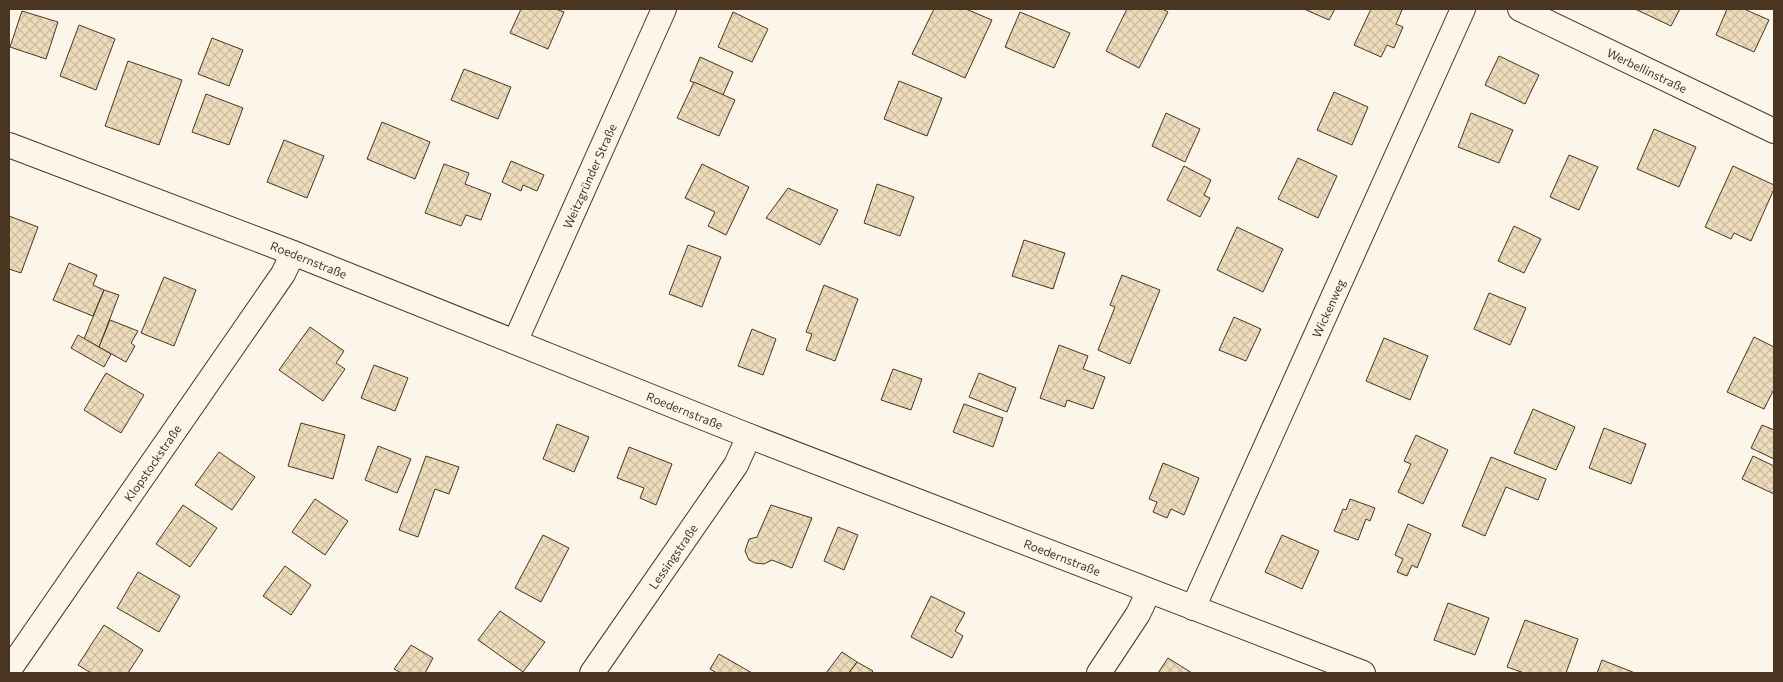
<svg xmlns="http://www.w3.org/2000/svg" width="1783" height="682" viewBox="0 0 1783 682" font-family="Commissioner,sans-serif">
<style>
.building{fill:url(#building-cross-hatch);stroke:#4a3520}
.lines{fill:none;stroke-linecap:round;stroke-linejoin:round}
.minor-casing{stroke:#4a3520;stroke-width:26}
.minor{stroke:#fbf6e9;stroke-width:24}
.labels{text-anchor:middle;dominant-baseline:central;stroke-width:4;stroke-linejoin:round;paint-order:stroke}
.street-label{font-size:12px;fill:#4a3520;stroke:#fbf6e9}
</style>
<defs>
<pattern id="building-cross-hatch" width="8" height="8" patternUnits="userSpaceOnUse" patternTransform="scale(1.25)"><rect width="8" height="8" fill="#ecdcbc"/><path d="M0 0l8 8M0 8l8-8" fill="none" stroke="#ccbda1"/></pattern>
</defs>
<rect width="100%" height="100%" fill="#fbf6e9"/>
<g class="building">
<path d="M521,9H556L564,12L548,49L510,33Z"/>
<path d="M934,9H966L992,20L965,78L912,54Z"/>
<path d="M1127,9H1162L1168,12L1139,68L1106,51Z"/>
<path d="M1304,9H1335L1329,20Z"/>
<path d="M1371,9H1399L1402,10L1396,24L1403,27L1394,48L1387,45L1381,57L1354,45Z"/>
<path d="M1635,9H1680L1671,26Z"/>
<path d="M1727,9H1744L1769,20L1754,52L1716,35Z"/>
<path d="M22,11L58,22L46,59L10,47Z"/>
<path d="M733,12L768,29L752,62L718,47Z"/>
<path d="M1020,12L1070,33L1054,68L1005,47Z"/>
<path d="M79,25L115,39L96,90L60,76Z"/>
<path d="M212,38L243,50L229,86L198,74Z"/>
<path d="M1499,56L1539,75L1525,104L1485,85Z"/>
<path d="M700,57L733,72L723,95L690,81Z"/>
<path d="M128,61L182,80L159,145L105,126Z"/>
<path d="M464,69L511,87L498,119L451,100Z"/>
<path d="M899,81L942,98L927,136L884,119Z"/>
<path d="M694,82L735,100L719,136L677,118Z"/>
<path d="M1334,92L1368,107L1352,145L1317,130Z"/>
<path d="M206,94L243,108L229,145L192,132Z"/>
<path d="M1166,113L1200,129L1185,162L1152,146Z"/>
<path d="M1471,113L1513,130L1499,163L1458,147Z"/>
<path d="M382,122L430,142L415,179L367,159Z"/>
<path d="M1654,129L1696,147L1679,187L1637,169Z"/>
<path d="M284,140L324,156L307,198L267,182Z"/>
<path d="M1569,155L1598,167L1579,210L1550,197Z"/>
<path d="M1298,158L1337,176L1318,218L1278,199Z"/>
<path d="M511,161L544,175L537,191L523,185L521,191L502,182Z"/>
<path d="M444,164L469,173L465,184L491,194L481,220L466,215L461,226L425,213Z"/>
<path d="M702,164L749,187L726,235L708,226L715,212L685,198Z"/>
<path d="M1184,166L1211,180L1204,195L1210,198L1200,217L1167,200Z"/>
<path d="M1733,166L1774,185V189L1751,241L1734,233L1731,239L1705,227Z"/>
<path d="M877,184L914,197L900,236L864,223Z"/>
<path d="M788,188L838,210L820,245L766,218Z"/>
<path d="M9,216L38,227L21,273L9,269Z"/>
<path d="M1514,226L1541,239L1524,273L1498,261Z"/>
<path d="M1237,227L1283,249L1263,292L1217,270Z"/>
<path d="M1024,240L1065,253L1053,289L1012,276Z"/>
<path d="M688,245L721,257L702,307L669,294Z"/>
<path d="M69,263L97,275L93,285L104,290L93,316L53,300Z"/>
<path d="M1122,275L1160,290L1130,364L1098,350L1115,307L1110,305Z"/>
<path d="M164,277L196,290L174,346L141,333Z"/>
<path d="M824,285L858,299L835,361L806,350L812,334L806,332Z"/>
<path d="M104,290L119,295L99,347L84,339Z"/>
<path d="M1489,293L1526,308L1510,345L1474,329Z"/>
<path d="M1234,317L1261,329L1246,361L1219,350Z"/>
<path d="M110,320L138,331L131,343L135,346L126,362L99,347Z"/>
<path d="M310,327L344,351L336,363L345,369L323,401L279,370Z"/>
<path d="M752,329L776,339L763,375L738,366Z"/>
<path d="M78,335L111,354L104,367L71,348Z"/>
<path d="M1754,337L1774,347V389L1764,409L1727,392Z"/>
<path d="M1384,338L1428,356L1410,400L1366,381Z"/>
<path d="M1059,345L1088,356L1083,369L1105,377L1093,409L1067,400L1065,407L1040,398Z"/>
<path d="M374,365L408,378L395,411L361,398Z"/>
<path d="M893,369L922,379L911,410L881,400Z"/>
<path d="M106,373L144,395L121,433L84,410Z"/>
<path d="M979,373L1016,388L1007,412L969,397Z"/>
<path d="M964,404L1003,418L993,447L953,432Z"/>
<path d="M1533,409L1575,427L1556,470L1514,453Z"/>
<path d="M301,423L345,435L333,479L288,466Z"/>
<path d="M557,424L589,437L574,472L543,459Z"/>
<path d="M1762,425L1774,430V459L1751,448Z"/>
<path d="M1604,428L1646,444L1631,484L1589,468Z"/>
<path d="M1416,435L1448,450L1423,504L1398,492L1411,464L1404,461Z"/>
<path d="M378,446L411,459L397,493L365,480Z"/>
<path d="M629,447L672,464L656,505L640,498L644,488L617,478Z"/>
<path d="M219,452L255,477L232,510L195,485Z"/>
<path d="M426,456L459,467L449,494L435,489L418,537L399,530Z"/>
<path d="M1753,456L1774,466V494L1742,479Z"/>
<path d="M1491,457L1546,479L1538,500L1506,487L1485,536L1462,526Z"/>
<path d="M1163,463L1199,478L1184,515L1171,509L1167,518L1153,512L1157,502L1149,499Z"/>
<path d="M315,499L348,521L325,555L292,532Z"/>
<path d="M1350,499L1375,508L1370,521L1366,519L1358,540L1334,531L1343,509L1346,510Z"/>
<path d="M183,505L217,528L190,567L156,544Z"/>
<path d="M771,505L812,518L792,568L772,560L764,564L755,563L749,560L745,551L749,539L757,537Z"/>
<path d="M1408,524L1431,534L1417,568L1412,565L1407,576L1397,572L1403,559L1395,555Z"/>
<path d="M838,527L858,535L844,570L824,561Z"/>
<path d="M543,535L569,548L541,602L515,588Z"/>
<path d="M1282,535L1319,551L1302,589L1265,572Z"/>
<path d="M285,566L311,585L291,615L263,596Z"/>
<path d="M138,572L180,596L159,632L117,608Z"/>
<path d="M931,596L965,613L955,631L963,636L952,658L911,637Z"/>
<path d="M1448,603L1489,618L1475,655L1434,640Z"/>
<path d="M500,611L545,642L523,672L478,640Z"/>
<path d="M1525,620L1578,639L1566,673H1524L1507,667Z"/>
<path d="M104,625L143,650L128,673H91L78,665Z"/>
<path d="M411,645L433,658L425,673H401L394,669Z"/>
<path d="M842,652L857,662L849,673H826Z"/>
<path d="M719,654L752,673H717L710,669Z"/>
<path d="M1168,658L1192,673H1158Z"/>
<path d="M1602,660L1635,673H1597Z"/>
<path d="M857,662L873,671L871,673H849Z"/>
</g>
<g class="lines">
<g class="minor-casing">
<g id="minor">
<path id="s1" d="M1520,9L1774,131"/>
<path id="s2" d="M9,145L293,253L749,436L1363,673"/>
<path id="s3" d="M515,342L664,9"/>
<path id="s4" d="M1193,608L1463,9"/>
<path id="s5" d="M9,670L283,274L293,253"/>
<path id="s6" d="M592,673L736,465L749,436"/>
<path d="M1099,673L1138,614L1149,591"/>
</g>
</g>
<use href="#minor" class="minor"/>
</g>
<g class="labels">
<g class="street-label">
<text stroke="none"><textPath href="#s1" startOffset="141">Werbellinstraße</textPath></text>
<text stroke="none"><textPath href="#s3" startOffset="182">Weitzgründer Straße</textPath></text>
<text stroke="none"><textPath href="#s2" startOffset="321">Roedernstraße</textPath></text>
<text stroke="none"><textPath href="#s4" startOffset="329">Wickenweg</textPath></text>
<text stroke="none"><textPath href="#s2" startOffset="726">Roedernstraße</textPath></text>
<text stroke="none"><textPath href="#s5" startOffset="252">Klopstockstraße</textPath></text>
<text stroke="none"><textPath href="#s6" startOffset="142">Lessingstraße</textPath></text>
<text stroke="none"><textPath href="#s2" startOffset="1131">Roedernstraße</textPath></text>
</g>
</g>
<rect width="1783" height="682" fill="none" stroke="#4a3520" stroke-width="20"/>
</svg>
